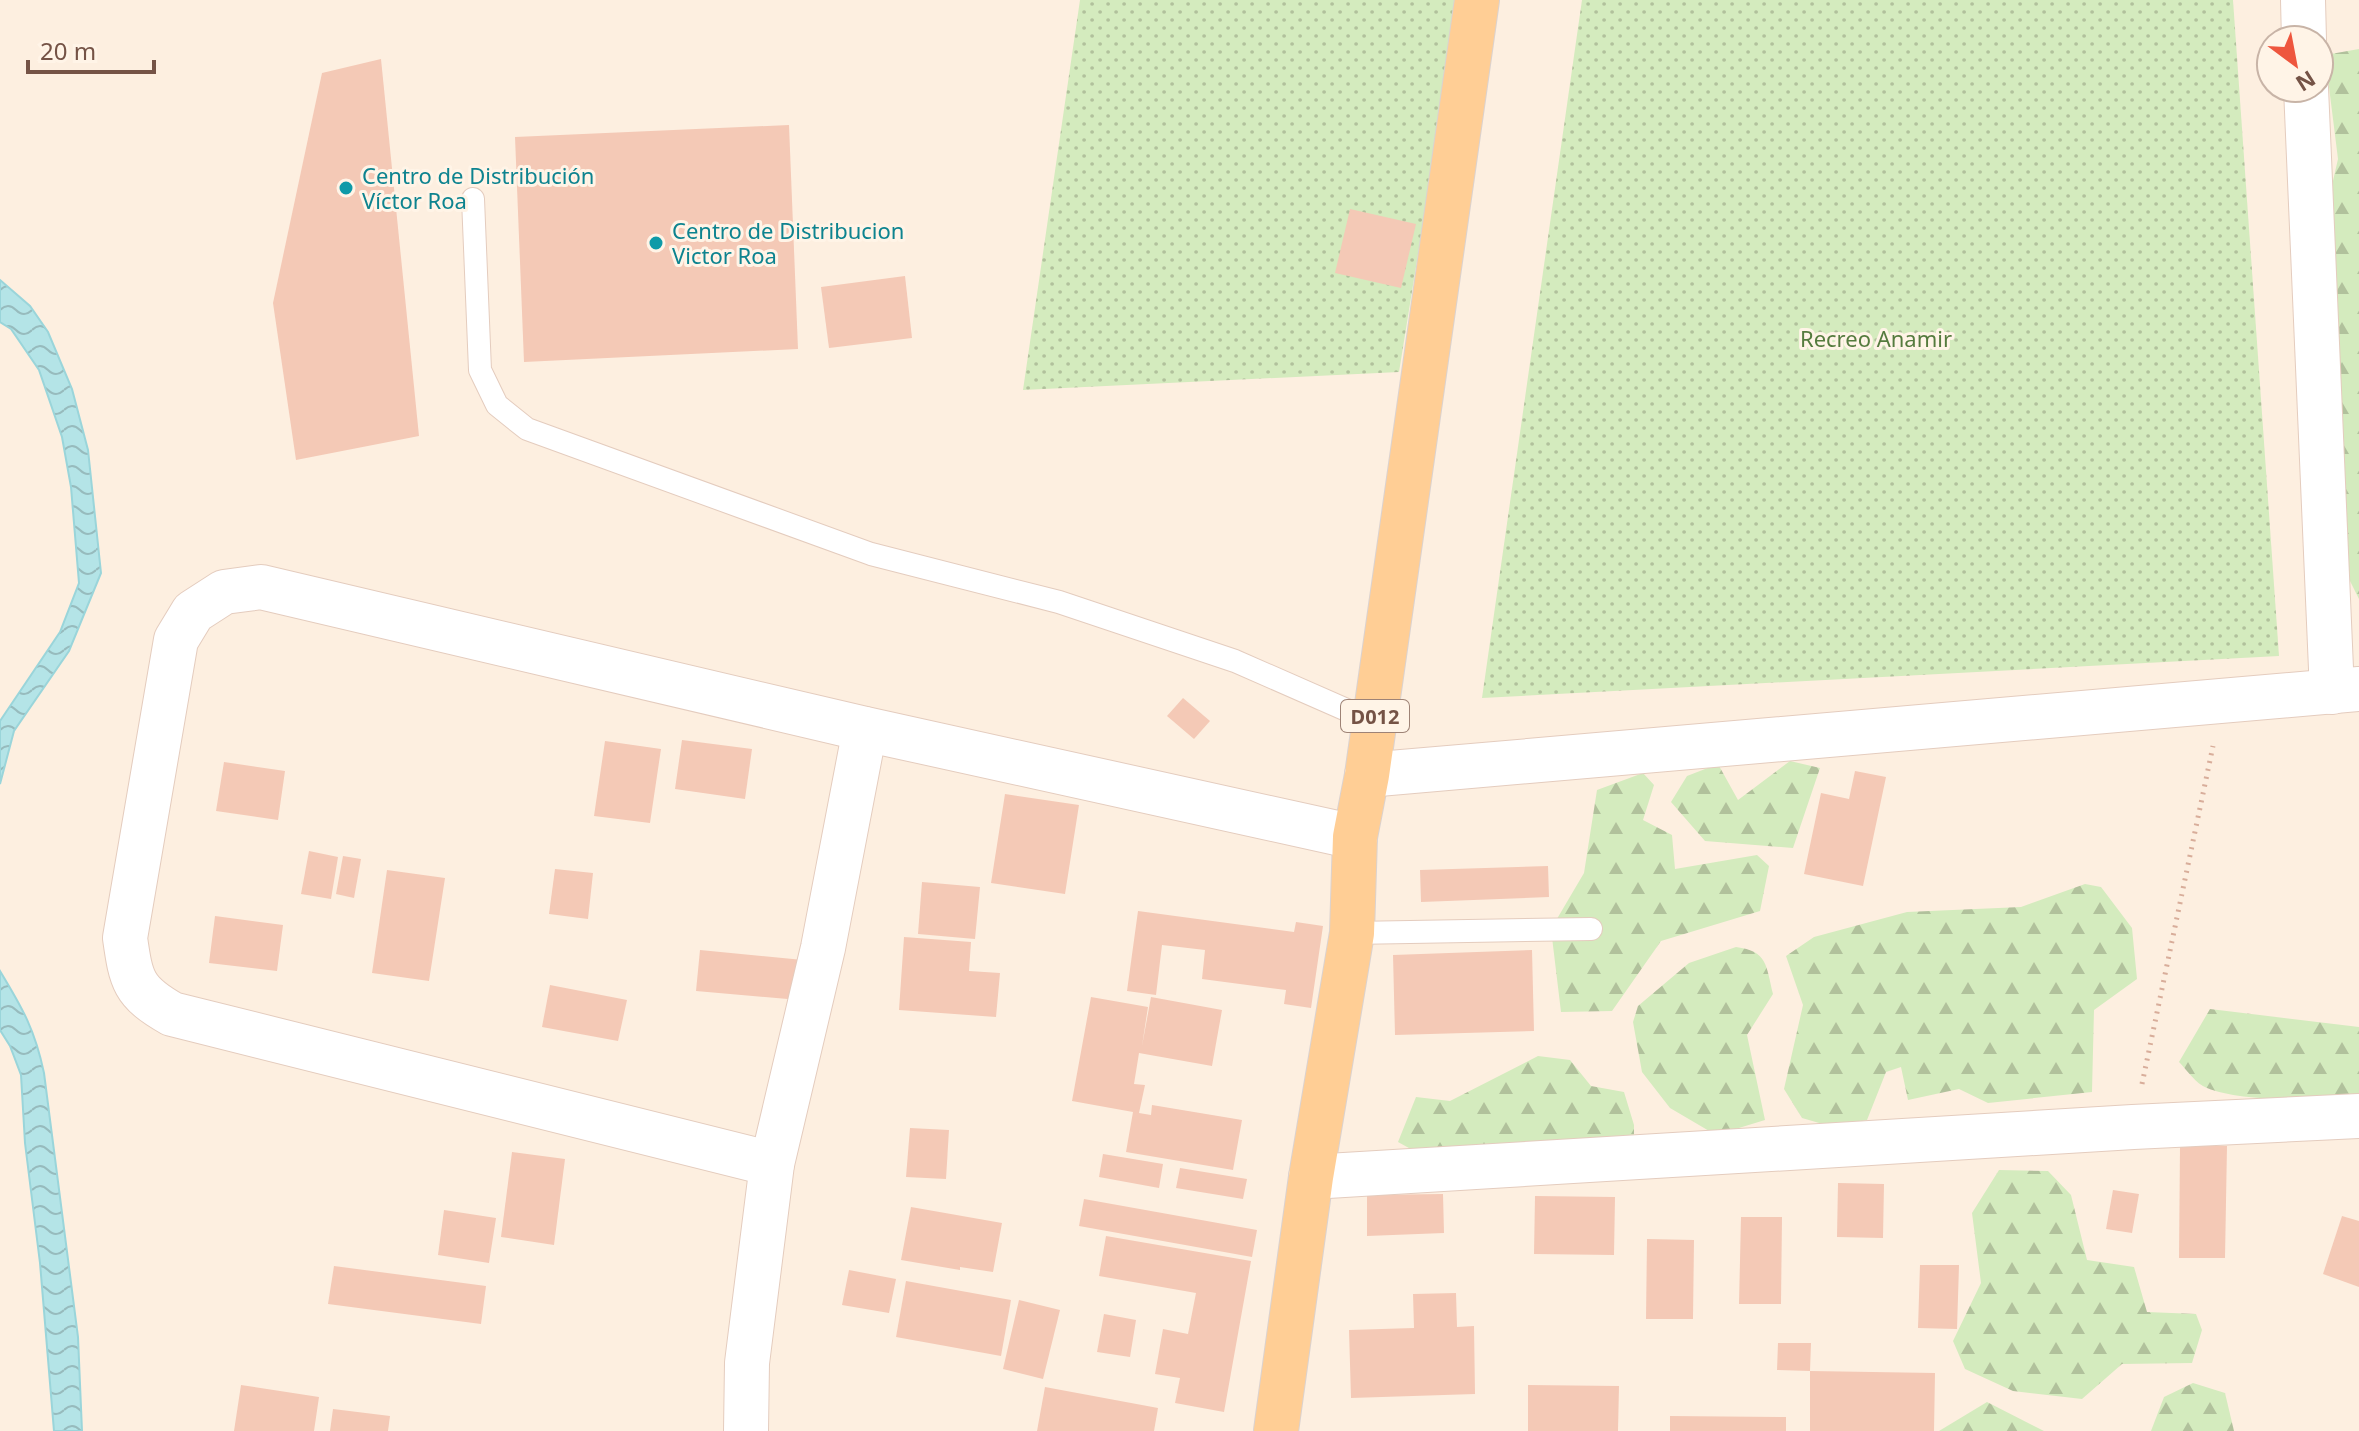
<svg xmlns="http://www.w3.org/2000/svg" width="2359" height="1431" viewBox="0 0 2359 1431" font-family="'Noto Sans',sans-serif">
<style>
.grass{fill:url(#grass-dots)}
.forest{fill:url(#forest-firs)}
.water{fill:url(#water-waves);stroke:#9ad5da;stroke-width:2}
.building{fill:#f4c9b6}
.lines{fill:none;stroke-linecap:round;stroke-linejoin:round}
.service-casing{stroke:#e4ccbe;stroke-width:24}
.minor-casing{stroke:#e4ccbe;stroke-width:46}
.primary-casing{stroke:#dbd2cf;stroke-width:46}
.path{stroke:#d8ad9a;stroke-width:5;stroke-dasharray:2 6;stroke-linecap:butt}
.service{stroke:#fff;stroke-width:22}
.minor{stroke:#fff;stroke-width:44}
.primary{stroke:#ffce95;stroke-width:44}
.culture-dot{fill:#0f9aa8;stroke:#fff4e7;stroke-width:3}
.labels{text-anchor:middle;dominant-baseline:central;stroke-width:6;stroke-linejoin:round;paint-order:stroke}
.shield{fill:#fff4e7;stroke:#9e8376;stroke-width:2}
.shield-label{font-size:20px;font-weight:bold;fill:#755346}
.culture-label{font-size:22px;fill:#0d838f;stroke:#fff4e7;text-anchor:start}
.park-label{font-size:22px;fill:#557b3e;stroke:#fff4e7}
</style>
<defs>
<pattern id="grass-dots" width="8" height="8" patternUnits="userSpaceOnUse" patternTransform="scale(2)"><rect width="8" height="8" fill="#d4ebbe"/><path d="M2 2h.1M6 6h.1" fill="none" stroke="#b1c19c" stroke-width="1.8" stroke-linecap="round"/></pattern>
<pattern id="forest-firs" width="22" height="20" patternUnits="userSpaceOnUse" patternTransform="scale(2)"><rect width="22" height="20" fill="#d4ebbe"/><path d="M5 1l3.5 6h-7zM16 11l3.5 6h-7z" fill="#b1c19c"/></pattern>
<pattern id="water-waves" width="16" height="10" patternUnits="userSpaceOnUse" patternTransform="scale(2)"><rect width="16" height="10" fill="#b4e4e7"/><path d="M0 5q4-4 8 0t8 0" fill="none" stroke="#97bbbd"/></pattern>
</defs>
<rect width="100%" height="100%" fill="#fdefe0"/>
<g class="grass">
<path d="M1080,0H1459L1399,372L1023,390Z"/>
<path d="M1582,0H2233L2279,656L1482,698Z"/>
</g>
<g class="forest">
<path d="M2359,49V599L2343,567L2315,259L2338,159L2325,55Z"/>
<path d="M1790,761L1820,768L1793,848L1705,841L1671,802L1687,776L1718,764L1738,800Z"/>
<path d="M1643,773L1654,785L1643,820L1672,835L1675,869L1757,855L1769,866L1760,911L1661,941L1612,1011L1561,1012L1551,929L1584,873L1597,790Z"/>
<path d="M2085,884L2101,887L2132,928L2137,979L2094,1010L2092,1092L1988,1103L1959,1089L1908,1100L1901,1067L1886,1072L1867,1120L1833,1127L1802,1118L1784,1089L1803,1005L1786,956L1814,937L1907,912L2021,907Z"/>
<path d="M1736,947C1768,951 1766,966 1773,994L1747,1035L1765,1120L1716,1135L1670,1108L1642,1072L1633,1022L1638,1006L1689,963Z"/>
<path d="M2210,1009L2359,1027V1094C2319,1100 2244,1103 2207,1088C2196,1084 2187,1070 2179,1062Z"/>
<path d="M1538,1056L1570,1060L1591,1086L1624,1092L1634,1125V1159L1458,1175L1398,1142L1416,1097L1450,1101Z"/>
<path d="M1999,1170L2048,1171L2071,1195L2087,1260L2134,1267L2147,1312L2196,1314L2202,1330L2192,1363L2122,1364L2082,1399L2013,1391L1965,1369L1953,1341L1981,1283L1972,1213Z"/>
<path d="M2193,1383L2225,1393L2234,1431H2151L2164,1397Z"/>
<path d="M1987,1402L2044,1431H1939Z"/>
</g>
<g class="water">
<path d="M0,280L30,306L48,332L72,389L88,450L101,573L69,651L14,731L0,784V721L60,632L79,583L71,487L62,437L39,370L11,329L0,322Z"/>
<path d="M0,971C23,1009 35,1030 44,1073L78,1337L82,1431H54L40,1263L25,1143L21,1075L10,1046L0,1030Z"/>
</g>
<g class="building">
<path d="M381,59L419,436L296,460L273,303L322,73Z"/>
<path d="M789,125L798,349L524,362L515,137Z"/>
<path d="M1350,209L1416,224L1401,288L1335,273Z"/>
<path d="M905,276L912,338L829,348L821,287Z"/>
<path d="M1183,698L1210,721L1194,739L1167,716Z"/>
<path d="M682,740L752,749L745,799L675,789Z"/>
<path d="M605,741L661,749L650,823L594,816Z"/>
<path d="M224,762L285,771L278,820L216,811Z"/>
<path d="M1855,771L1886,777L1863,886L1804,874L1821,793L1849,799Z"/>
<path d="M1005,794L1079,805L1065,894L991,883Z"/>
<path d="M309,851L338,857L331,899L301,894Z"/>
<path d="M343,856L361,859L354,898L336,894Z"/>
<path d="M1548,866L1549,897L1421,902L1420,870Z"/>
<path d="M555,869L593,873L588,919L549,914Z"/>
<path d="M387,870L445,878L429,981L372,973Z"/>
<path d="M922,882L980,887L975,939L918,934Z"/>
<path d="M1138,911L1294,932L1296,922L1323,926L1311,1008L1284,1004L1286,990L1202,979L1205,950L1162,945L1156,995L1127,991Z"/>
<path d="M215,916L283,925L277,971L209,963Z"/>
<path d="M904,937L971,942L969,971L1000,973L996,1017L899,1010Z"/>
<path d="M700,950L803,960L799,1000L696,991Z"/>
<path d="M1532,950L1534,1031L1395,1035L1393,955Z"/>
<path d="M550,985L627,1000L618,1041L542,1027Z"/>
<path d="M1091,997L1148,1007L1142,1046L1151,997L1222,1010L1212,1066L1139,1053L1134,1084L1145,1085L1139,1113L1151,1115L1152,1105L1242,1120L1233,1170L1126,1152L1133,1112L1072,1101Z"/>
<path d="M910,1128L949,1130L946,1179L906,1177Z"/>
<path d="M2180,1146H2227L2225,1258H2179Z"/>
<path d="M512,1152L565,1159L554,1245L501,1237Z"/>
<path d="M1103,1154L1163,1164L1159,1188L1099,1177Z"/>
<path d="M1180,1168L1247,1179L1243,1199L1176,1188Z"/>
<path d="M1838,1183L1884,1184L1883,1238L1837,1237Z"/>
<path d="M2113,1190L2139,1194L2132,1233L2106,1229Z"/>
<path d="M1443,1194L1444,1233L1367,1236V1195Z"/>
<path d="M1535,1196L1615,1197L1614,1255L1534,1254Z"/>
<path d="M1084,1199L1257,1230L1252,1257L1079,1226Z"/>
<path d="M911,1207L1002,1223L993,1272L960,1267V1270L901,1260Z"/>
<path d="M444,1210L496,1218L489,1263L438,1255Z"/>
<path d="M2342,1216L2359,1221V1287L2323,1274Z"/>
<path d="M1741,1217H1782L1781,1304H1739Z"/>
<path d="M1106,1236L1251,1261L1224,1412L1175,1403L1180,1378L1155,1374L1163,1329L1188,1334L1196,1293L1099,1276Z"/>
<path d="M1647,1239L1694,1240L1693,1319H1646Z"/>
<path d="M1920,1265H1959L1957,1329L1918,1328Z"/>
<path d="M334,1266L486,1286L481,1324L328,1304Z"/>
<path d="M849,1270L896,1279L889,1313L842,1305Z"/>
<path d="M906,1281L1011,1300L1001,1356L896,1337Z"/>
<path d="M1456,1293L1457,1327L1474,1326L1475,1394L1351,1398L1349,1330L1414,1328L1413,1294Z"/>
<path d="M1019,1300L1060,1310L1043,1379L1003,1369Z"/>
<path d="M1104,1314L1136,1320L1130,1357L1097,1352Z"/>
<path d="M1778,1343H1811L1810,1371L1935,1373L1934,1431H1810V1371L1777,1370Z"/>
<path d="M241,1385L319,1397L314,1431H234Z"/>
<path d="M1528,1385L1619,1386L1618,1431H1528Z"/>
<path d="M1045,1387L1158,1408L1154,1431H1037Z"/>
<path d="M333,1409L390,1416L388,1431H330Z"/>
<path d="M1670,1416L1786,1417V1431H1670Z"/>
</g>
<g class="lines">
<g class="service-casing">
<g id="service">
<path d="M473,199L480,370L497,405L527,429L871,554L1059,602L1235,661L1374,722"/>
<path d="M1352,933L1591,929"/>
</g>
</g>
<g class="minor-casing">
<g id="minor">
<path d="M2303,0L2304,40"/>
<path d="M2306,88L2332,692"/>
<path d="M1367,775L2359,689"/>
<path d="M772,1164L172,1014C133,992 131,980 125,938L176,640L193,612L224,592L261,587L865,729L1355,837"/>
<path d="M1311,1177L2133,1127L2359,1116"/>
<path d="M746,1431L747,1363L772,1164L823,948L865,729"/>
</g>
</g>
<g class="primary-casing">
<path id="primary" d="M1276,1431L1311,1177L1352,933L1355,837L1367,775L1477,0"/>
</g>
<path class="path" d="M2142,1084L2213,746"/>
<use href="#service" class="service"/>
<use href="#minor" class="minor"/>
<use href="#primary" class="primary"/>
</g>
<g class="culture-dot">
<circle cx="346" cy="188" r="8"/>
<circle cx="656" cy="243" r="8"/>
</g>
<g class="labels">
<rect class="shield" x="1341" y="700" width="68" height="32" rx="6"/>
<g class="shield-label">
<text x="1375" y="716">D012</text>
</g>
<g class="culture-label">
<text x="362" y="175">Centro de Distribución<tspan x="362" dy="25">Víctor Roa</tspan></text>
<text x="672" y="230">Centro de Distribucion<tspan x="672" dy="25">Victor Roa</tspan></text>
</g>
<g class="park-label">
<text x="1876" y="338">Recreo Anamir</text>
</g>
</g>
<g transform="translate(2295 64) rotate(148)"><circle r="38" fill="#fff4e7" stroke="#c8b4a7" stroke-width="2"/>
<path d="M0-6L14 30L0 20L-14 30Z" fill="#ee563e"/>
<text y="-12" font-size="22" font-weight="bold" text-anchor="middle" fill="#755346">N</text>
</g>
<path d="M28 60v12h126v-12" fill="none" stroke="#755346" stroke-width="4"/>
<text x="40" y="60" font-size="24" fill="#755346" stroke="#fff4e7" stroke-width="6" paint-order="stroke">20 m</text>
</svg>
